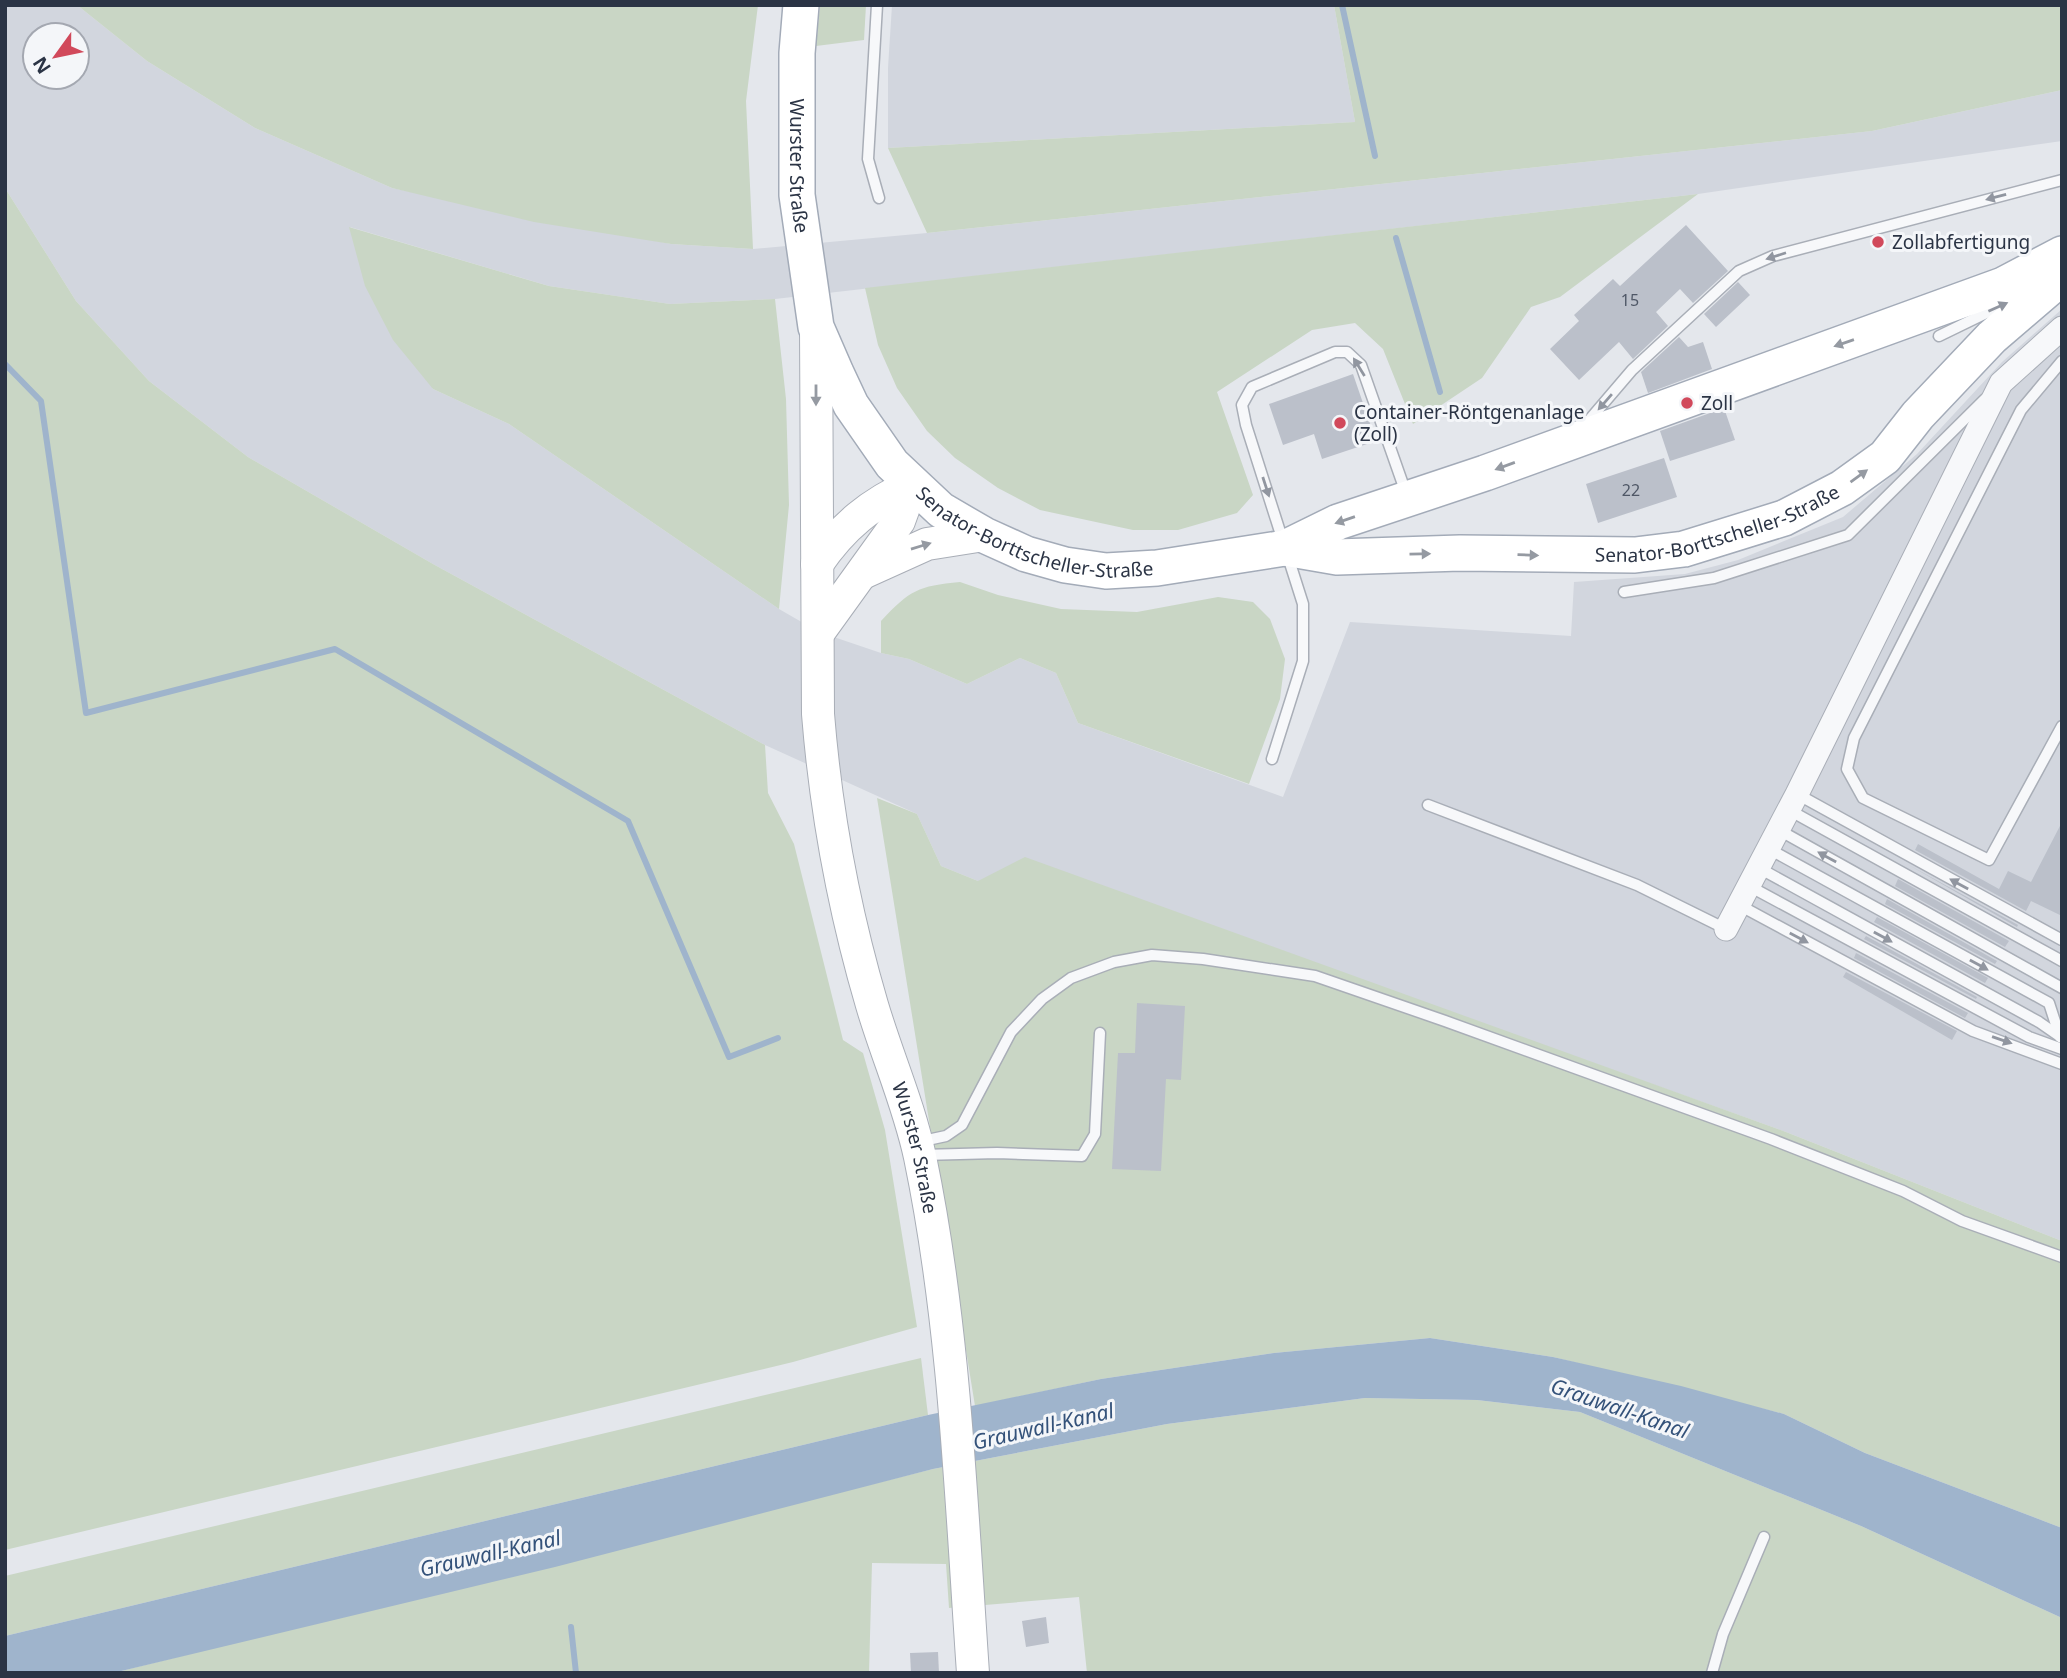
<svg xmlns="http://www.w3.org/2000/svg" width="2067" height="1678" viewBox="0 0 2067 1678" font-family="'Noto Sans',sans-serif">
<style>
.built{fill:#d2d6de;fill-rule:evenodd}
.green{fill:#c9d6c5}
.water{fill:#9fb4cc}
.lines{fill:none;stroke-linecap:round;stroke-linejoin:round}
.stream{stroke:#9fb4cc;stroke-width:6}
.building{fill:#bbc0ca}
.lane-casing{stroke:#a9aeb7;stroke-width:13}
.street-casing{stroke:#a9aeb7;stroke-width:25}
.secondary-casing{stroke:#a9aeb7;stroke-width:34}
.primary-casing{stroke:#a3abb8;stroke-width:38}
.lane{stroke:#f7f8fa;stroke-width:10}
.street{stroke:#f7f8fa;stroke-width:23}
.secondary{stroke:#fff;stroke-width:32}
.primary{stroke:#fff;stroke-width:35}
.oneway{fill:#9196a0}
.oneway2{fill:#959aa2}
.poi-dot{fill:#d1495b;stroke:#f4f6f9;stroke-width:2.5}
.labels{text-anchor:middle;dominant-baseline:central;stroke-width:6;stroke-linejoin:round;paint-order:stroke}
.number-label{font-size:16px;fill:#4f5766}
.street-label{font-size:19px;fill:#2b3445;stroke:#f4f6f9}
.poi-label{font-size:19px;fill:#2b3445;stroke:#f4f6f9;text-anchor:start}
.water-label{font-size:21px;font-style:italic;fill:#34527a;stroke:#f4f6f9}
</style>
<rect width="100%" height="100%" fill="#e4e7ec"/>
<g class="built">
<path d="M5,5H77L147,61L255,128L392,188L671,244L753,249L927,233L1872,131L2062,90V141L1698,194L775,299L670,304L549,286L350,227L433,389L509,424L779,609L819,632L881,653L909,659L967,684L1020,658L1056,673L1078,723L1283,797L1350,622L1571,636L1574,582L1685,574L1738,560L1843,517L1917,454L2002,362L2062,309V1241L1786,1132L1241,937L978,881L941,866L917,814L765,745L433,564L248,457L149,381L76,301L5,188ZM35,35H77V77H35Z"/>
<path d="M892,5H1334L1355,122L888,148V68Z"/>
</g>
<g class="green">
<path d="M77,5H758L746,101L753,249L671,244L534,222L392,188L255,128L147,61Z"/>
<path d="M820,5H866L864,40L816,46Z"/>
<path d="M1334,5H2062V90L1872,131L927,233L888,148L1355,122Z"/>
<path d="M5,188L76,301L149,381L248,457L433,564L765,745L768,793L794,844L843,1040L863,1053L885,1130L917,1327L793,1362L5,1550Z"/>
<path d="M1698,194L1560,297L1531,307L1482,378L1413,424L1383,349L1355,323L1312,330L1217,392L1253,495L1237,513L1178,530H1133L1040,510L998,488L955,458L927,431L897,388L878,345L865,288Z"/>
<path d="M349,227L549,286L670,304L775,299L786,399L789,505L779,609L509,424L433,389L393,340L365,286Z"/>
<path d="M960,582L998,595L1061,609L1137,612L1218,597L1253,602L1270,619L1285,659L1280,699L1249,784L1078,723L1056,673L1020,658L967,684L909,659L881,653V621C910,590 918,586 960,582Z"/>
<path d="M877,798L917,814L941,866L978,881L1025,857L1786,1132L2062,1241V1528L1865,1453L1784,1414L1553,1357L1430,1338L1274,1353L1101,1379L975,1406Z"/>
<path d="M921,1358L928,1415L5,1636V1576Z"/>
<path d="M1365,1398L1477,1400L1580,1412L1861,1526L2062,1618V1673H1087L1079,1597L949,1608L946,1564L872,1563L869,1673H113L933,1469L1167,1424Z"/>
</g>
<path class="water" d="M1430,1338L1553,1357L1681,1386L1784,1414L1865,1453L2062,1528V1618L1861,1526L1580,1412L1477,1400L1365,1398L1167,1424L933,1469L555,1567L113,1673H5V1636L928,1415L1101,1379L1274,1353Z"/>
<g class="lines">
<g class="stream">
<path d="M1342,5L1375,156"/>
<path d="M1396,238L1440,392"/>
<path d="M5,364L41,401L86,713L335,649L628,821L729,1057L778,1038"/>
<path d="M571,1627L576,1673"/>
</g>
</g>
<g class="building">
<path d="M1686,225L1728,271L1693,303L1680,289L1656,312L1668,326L1633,359L1619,342L1579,380L1550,349L1579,321L1574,315L1613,279L1620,286Z"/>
<path d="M1738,282L1750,295L1716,327L1704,314Z"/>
<path d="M1679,337L1688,347L1703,342L1712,369L1648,393L1641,372Z"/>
<path d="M1353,374L1376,441L1322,459L1314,434L1283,445L1269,404Z"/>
<path d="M1724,408L1735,440L1670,461L1660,431Z"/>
<path d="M1664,458L1677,497L1598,523L1586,484Z"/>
<path d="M2062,822V916L2031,901L2026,911L1915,850L1918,844L1999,889L2008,871L2031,882Z"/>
<path d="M1907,864L2018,925L2017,927Z"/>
<path d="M1898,879L2009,941L2005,947L1895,886Z"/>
<path d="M1887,899L1997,961L1995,964L1885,904Z"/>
<path d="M1877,917L1988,978L1985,983L1874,922Z"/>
<path d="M1866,936L1977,997L1976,999L1864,939Z"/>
<path d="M1856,953L1968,1013L1965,1018L1854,958Z"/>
<path d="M1846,972L1957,1031L1952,1040L1843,977Z"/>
<path d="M1137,1003L1185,1006L1181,1080L1166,1079L1161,1171L1112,1169L1118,1053H1135Z"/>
<path d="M1046,1617L1049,1643L1026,1647L1022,1621Z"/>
<path d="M938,1652L939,1673H911L910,1653Z"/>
</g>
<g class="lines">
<g class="lane-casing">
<g id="lane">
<path d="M877,5L868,159L879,198"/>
<path d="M1939,336L2015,299"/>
<path d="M2062,361L2021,410L1854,738L1847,769L1863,798L1989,860L2062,726"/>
<path d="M1585,425L1632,370L1739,271L1773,256L2062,180"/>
<path d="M1624,592L1714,578L1848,535L1985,399"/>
<path d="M1272,759L1303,661V604L1246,425L1242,405L1252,387L1335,352H1347L1361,365L1406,493"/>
<path d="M1797,794L2062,940"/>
<path d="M1428,805L1637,885L1726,929"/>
<path d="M1789,810L2062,961"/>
<path d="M1779,830L2062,988"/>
<path d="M1769,849L2049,1003L2060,1037"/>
<path d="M1759,868L2039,1022L2062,1038"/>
<path d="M1749,886L2029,1037L2062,1049"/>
<path d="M1739,905L1973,1031L2062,1064"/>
<path d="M918,1142L946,1136L962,1125L1011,1032L1042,999L1071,978L1114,962L1152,955L1203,959L1315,976L1445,1021L1771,1139L1903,1191L1962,1221L2062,1257"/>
<path d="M922,1155L997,1153L1082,1156L1095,1134L1100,1033"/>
<path d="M1712,1673L1723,1634L1764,1537"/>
</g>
</g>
<g class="street-casing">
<path id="street" d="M1726,929L1797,794L2001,383L2062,328"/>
</g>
<g class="secondary-casing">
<g id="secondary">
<path id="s1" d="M816,329L818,714C826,813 844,910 872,1005C887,1056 909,1105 920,1157C955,1326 961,1501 973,1673"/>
<path d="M817,564C842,527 871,503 912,485"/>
<path d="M865,572L927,544L984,535"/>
<path d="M819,632L899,521L912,485"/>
</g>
</g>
<g class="primary-casing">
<g id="primary">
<path id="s2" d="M801,5L797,53V195L816,327L836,373L851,405L892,464L941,510L984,535L1026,554L1065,565L1106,571L1157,568L1285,548L1338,522L1485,473L2003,285L2062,254"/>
<path id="s3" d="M1285,548L1337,557L1460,553L1635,555L1684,549L1784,518L1842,488L1885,457L1918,415L1992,337L2062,277"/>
</g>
</g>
<use href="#lane" class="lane"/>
<use href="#street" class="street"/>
<use href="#secondary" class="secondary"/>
<use href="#primary" class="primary"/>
</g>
<defs><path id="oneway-solid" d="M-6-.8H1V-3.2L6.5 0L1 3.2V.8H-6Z" transform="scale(1.75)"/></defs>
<g class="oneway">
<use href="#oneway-solid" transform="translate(1996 197) rotate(165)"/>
<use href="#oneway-solid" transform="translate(1776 256) rotate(162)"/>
<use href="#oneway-solid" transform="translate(1998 307) rotate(-24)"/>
<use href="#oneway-solid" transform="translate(1359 367) rotate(-122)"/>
<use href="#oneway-solid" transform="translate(1605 402) rotate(131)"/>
<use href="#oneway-solid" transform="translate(1266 487) rotate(72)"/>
<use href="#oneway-solid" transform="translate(1827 857) rotate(-151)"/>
<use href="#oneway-solid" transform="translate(1959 884) rotate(-151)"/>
<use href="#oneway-solid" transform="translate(1883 937) rotate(29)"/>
<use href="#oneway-solid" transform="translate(1799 938) rotate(28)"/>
<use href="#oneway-solid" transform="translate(1979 965) rotate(29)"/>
<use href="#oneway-solid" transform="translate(2002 1040) rotate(19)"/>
</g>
<g class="oneway2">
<use href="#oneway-solid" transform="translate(1844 343) rotate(161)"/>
<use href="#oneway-solid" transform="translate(816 395) rotate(90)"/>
<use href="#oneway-solid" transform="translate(1505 466) rotate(160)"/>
<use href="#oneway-solid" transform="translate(1859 476) rotate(-36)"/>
<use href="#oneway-solid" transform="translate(1345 520) rotate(161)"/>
<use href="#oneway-solid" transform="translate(921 546) rotate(-17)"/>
<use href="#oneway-solid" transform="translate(1420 554) rotate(-1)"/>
<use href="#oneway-solid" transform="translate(1528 555) rotate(2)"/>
</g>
<g class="poi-dot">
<circle cx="1878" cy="242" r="7"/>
<circle cx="1687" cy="403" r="7"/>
<circle cx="1340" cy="423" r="7"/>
</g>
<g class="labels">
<g class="number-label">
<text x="1630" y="300">15</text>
<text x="1631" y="490">22</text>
</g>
<g class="street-label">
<text stroke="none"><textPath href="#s2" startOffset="161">Wurster Straße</textPath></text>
<text stroke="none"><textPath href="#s3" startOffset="438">Senator-Borttscheller-Straße</textPath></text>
<text stroke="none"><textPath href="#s2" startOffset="646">Senator-Borttscheller-Straße</textPath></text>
<text stroke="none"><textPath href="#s1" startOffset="831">Wurster Straße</textPath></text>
</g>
<g class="poi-label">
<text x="1892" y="242">Zollabfertigung</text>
<text x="1701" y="403">Zoll</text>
<text x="1354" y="412">Container-Röntgenanlage<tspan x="1354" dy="22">(Zoll)</tspan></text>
</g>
<g class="water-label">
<text transform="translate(1620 1408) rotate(19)">Grauwall-Kanal</text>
<text transform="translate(1043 1426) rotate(-13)">Grauwall-Kanal</text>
<text transform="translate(490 1553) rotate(-13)">Grauwall-Kanal</text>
</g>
</g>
<rect width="2067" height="1678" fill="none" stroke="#2b3445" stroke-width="14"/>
<g transform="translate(56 56) rotate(237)"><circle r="33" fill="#f4f6f9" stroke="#a4a8b1" stroke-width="2"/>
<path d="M0-5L12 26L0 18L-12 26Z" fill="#d1495b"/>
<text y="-10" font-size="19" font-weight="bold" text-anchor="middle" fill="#2b3445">N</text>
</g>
</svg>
